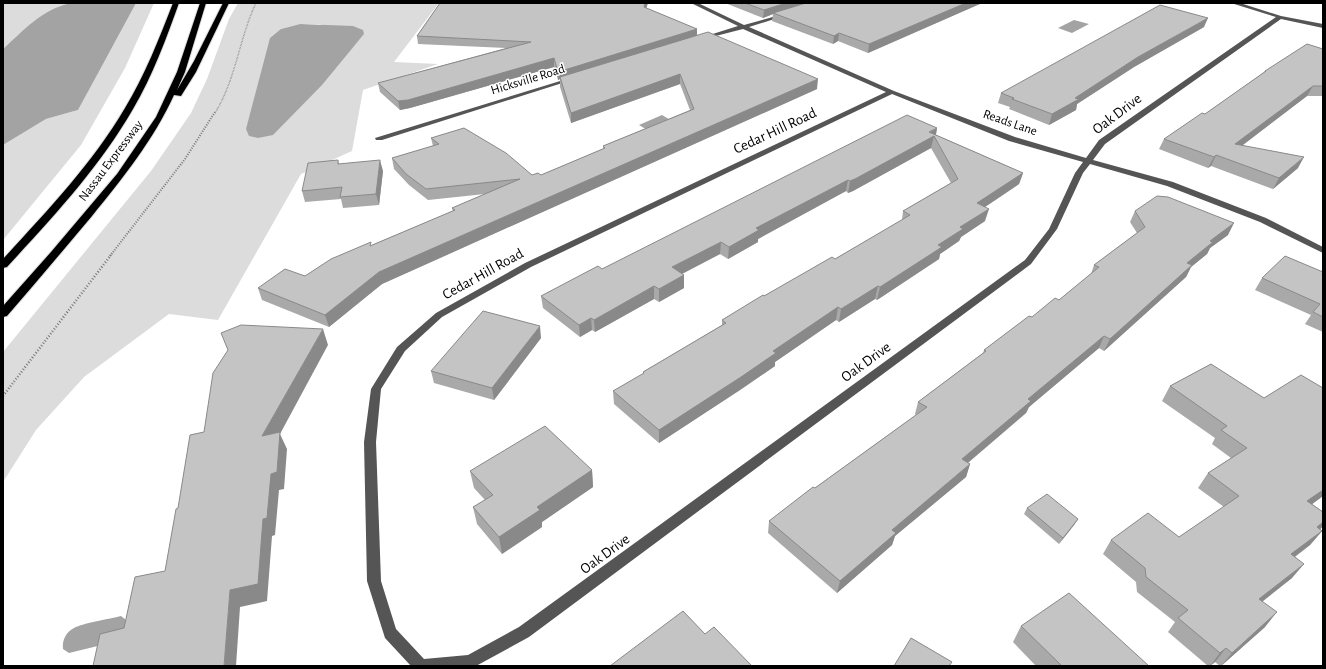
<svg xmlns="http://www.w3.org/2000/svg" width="1326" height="669" viewBox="0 0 1326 669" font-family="'Alegreya Sans',sans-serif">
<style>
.green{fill:#dcdcdc;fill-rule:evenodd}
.water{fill:#a3a3a3}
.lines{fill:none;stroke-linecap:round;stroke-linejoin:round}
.highway-casing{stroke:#dbdbdb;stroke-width:2}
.path-far2{stroke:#777;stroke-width:1.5;stroke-dasharray:0.5 1;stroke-linecap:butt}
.path-far1{stroke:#777;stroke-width:2;stroke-dasharray:1 1.5;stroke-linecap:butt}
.path{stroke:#777;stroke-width:2.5;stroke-dasharray:1 2;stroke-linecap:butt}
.minor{fill:#555;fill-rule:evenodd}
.highway{fill:#000;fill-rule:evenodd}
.wall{fill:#a9a9a9}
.shaded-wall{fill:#898989}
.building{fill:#c4c4c4;stroke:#898989}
.labels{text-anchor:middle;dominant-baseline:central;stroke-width:3;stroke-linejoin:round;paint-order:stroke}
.far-street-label{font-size:13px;fill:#000;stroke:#fff}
.street-label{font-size:15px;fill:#000;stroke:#fff}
</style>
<rect width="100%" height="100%" fill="#fff"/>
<g class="green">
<path d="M3,3H71C42,9 24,30 3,49Z"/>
<path d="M134,3H154L125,68L81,145L3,240V145L46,119L78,110Z"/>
<path d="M238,3H439L394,62L438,64L363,90L352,151L301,174L218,320L169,314L84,377L36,430L3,482V352L151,171L191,113L207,79L229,19ZM300,24H319L364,34L314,92L281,29Z"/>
</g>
<g class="water">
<path d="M71,3H136L78,110L46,119L3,145V49C24,30 42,9 71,3Z"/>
<path d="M1074,20L1089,24L1072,33L1058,28Z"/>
<path d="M300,24L353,26L363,30L364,34L322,85L273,135L258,138L249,136L246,129L270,38L281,29Z"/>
<path d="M662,115L672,121L649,131L639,125Z"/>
<path d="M121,616L126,620L127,626L114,642L69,653L63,649C62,640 66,632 74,628C83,623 110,619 121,616Z"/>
</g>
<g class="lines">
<g class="highway-casing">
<g id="highway">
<path d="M173,3H179C166,39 153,75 133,109C99,168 53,217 7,267L3,268V259C47,211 92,164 125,108C145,75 159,39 173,3Z"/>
<path d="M200,3H206L185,72L177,90L194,61L223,3H229L196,72L181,96L174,95C154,139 123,178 92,216C64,249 36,283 7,316L3,317V306L51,252L117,174L156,117L177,72Z"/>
</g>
</g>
<path class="path-far2" d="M215,113C236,79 239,39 256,3"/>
<path class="path-far1" d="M110,256L185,159L215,112"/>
<path class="path" d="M3,396L111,255"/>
<g class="minor">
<path d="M691,3H698L744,25L787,13V15L749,27L894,91L1015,137L1086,158L1099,140L1276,17L1231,3H1240L1281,16L1323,24V28L1281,19L1105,144L1093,160L1173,182L1266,218L1323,247V253L1260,222L1167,186L1090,164L1083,173L1057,229L1031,264L529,637L476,666H411L385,638L367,581L364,442L371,389L397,347L436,313L525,263L886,92L743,29L700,40V38L738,26ZM892,94L1009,141L1083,162L1075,173L1049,229L1025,260L519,627L468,655L424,659L396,629L381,581L376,442L381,389L405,351L442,317L531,267Z"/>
<path d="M570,78L575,79L382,140H376L375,138Z"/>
</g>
<use href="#highway" class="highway"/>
</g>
<g class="wall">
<path d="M440,3H648L646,8L697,29V35L817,89L382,284L329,327L262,300L258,288L305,276L372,245L453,211L452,208L485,194L428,200L409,185L394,169L392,158L433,146L431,138L532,175H541L603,149V146L690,110L680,84L571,123L560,87V79L558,80L554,67L410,108L400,110L380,92L378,83L506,48L418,44L417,36Z"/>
<path d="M725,3H982L868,53L838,41L833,44L772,21L773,14L763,18Z"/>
<path d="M1204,27L1134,67L1077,104L1076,110L1049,125L1009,109L1010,107L998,103L1001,93Z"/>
<path d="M1323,49V96H1307L1242,145L1298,168L1273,189L1211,166L1208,168L1159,149L1164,139L1205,114L1263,73L1265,71Z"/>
<path d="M937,128L936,135L1023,173L1019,184L985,207V221L961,237L959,241L940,254L939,259L877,300L875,299L839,322L836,320L775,362V366L740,390L659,443L614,404L613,391L643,374V372L722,325V320L764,296L835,259L902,220L903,211L951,183L931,148L853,191L848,193L846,191L758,239V242L728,259L720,254L682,274L684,275V288L659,302L654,299L595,332L592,330L580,337L543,308L541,296L602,269Z"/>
<path d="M338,160L339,164L383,171L379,205L343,208L341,199L305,202L302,191Z"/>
<path d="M1135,211L1228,235L1210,248L1207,254L1191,267L1186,277L1104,351L1099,348L1029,407L1026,413L968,463L970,464L966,477L895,536L892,545L837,593L768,533L769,521L916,415L915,414L918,402L983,353L984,350L1059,300L1091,274L1094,265L1137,233L1130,222Z"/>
<path d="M1323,273L1322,275H1323V332L1305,324L1311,315L1255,290L1262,278Z"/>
<path d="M541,338L494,400L434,383L431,371Z"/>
<path d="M1211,364L1323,496L1312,504L1323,512V526L1320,529L1322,531L1310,545L1295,557L1292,578L1262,601L1265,627L1221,666H1220L1215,662L1210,666H1208L1168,632L1175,622L1137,592L1136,582L1103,554L1111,540L1179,537L1224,507L1198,488L1208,473L1231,458L1212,444L1215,438L1162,401L1170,386Z"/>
<path d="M592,470L593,487L542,522V527L502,554L477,524L473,507L485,500L474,488L470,471Z"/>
<path d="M1027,508L1078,519L1074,525L1059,544L1024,514Z"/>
<path d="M1021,626L1149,666H1036L1013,642Z"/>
</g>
<g class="shaded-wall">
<path d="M645,3H648L644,15V7Z"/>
<path d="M786,3H810L773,13V14L763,18L764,10Z"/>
<path d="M966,3H982L868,53L869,44Z"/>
<path d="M1208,18L1204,27L1134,67L1077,104L1076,110L1049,125L1052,114L1075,98L1138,57Z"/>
<path d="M697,29V37L560,77V79L558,80V72Z"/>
<path d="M839,33L838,41L833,44L834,36Z"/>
<path d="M554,58V67L410,108L400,110L398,101Z"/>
<path d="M680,74V84L571,123V113Z"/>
<path d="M818,79L817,89L382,284L329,327L325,315L379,272Z"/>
<path d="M1313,86L1307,96L1230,155L1235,144Z"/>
<path d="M937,128L935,139L934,136L931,148L853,191L848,193L850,181Z"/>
<path d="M1216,155L1211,166L1208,168L1214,157Z"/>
<path d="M1304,157L1298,168L1273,189L1279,178Z"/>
<path d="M380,160L383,171L379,205L376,194Z"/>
<path d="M1023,173L1019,184L973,215L977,203Z"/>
<path d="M848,180L846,191L758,239V242L728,259L729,247L756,228Z"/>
<path d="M989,209L985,221L961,237L959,241L940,254L939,259L877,300L880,287L938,245L960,227Z"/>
<path d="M1234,223L1228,235L1210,248L1207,254L1191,267L1186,277L1104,351L1110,339L1210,241Z"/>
<path d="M721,242L720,254L672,279V267Z"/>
<path d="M684,275V288L659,302V289Z"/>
<path d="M654,286V299L595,332L594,320Z"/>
<path d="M878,286L875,299L839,322L841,309Z"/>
<path d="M838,307L836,320L775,362V366L740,390L659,443V430L773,351Z"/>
<path d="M591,318L592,330L580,337L579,325Z"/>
<path d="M540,326L541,338L494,400L492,388Z"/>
<path d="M323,329L328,345L280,434L287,449L284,489L279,490L275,535L272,536L267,601L240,607L236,666H224L230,590L262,436Z"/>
<path d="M1104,336L1099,348L1029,407L1026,413L958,471L962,459L1028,399Z"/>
<path d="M970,464L966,477L895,536L892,545L837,593L840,581L892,530Z"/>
<path d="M592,470L593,487L542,522V527L502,554L499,537L537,507Z"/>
<path d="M1323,490V496L1296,516L1307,501Z"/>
<path d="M1078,519L1074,525L1059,544L1063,538Z"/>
<path d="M1323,522V526L1318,532L1317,527Z"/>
<path d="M1322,531L1310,545L1279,568L1291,554Z"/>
<path d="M1304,564L1292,578L1248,613L1259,599Z"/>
<path d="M1277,612L1265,627L1221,666L1232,653Z"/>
<path d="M1226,648L1215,662L1210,666L1220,653Z"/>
</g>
<g class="building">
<path d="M440,3H645L644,7L697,29L558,72L554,58L408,100L398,101L378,83L531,42L417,36Z"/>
<path d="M745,3H786L764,10Z"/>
<path d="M806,3H966L869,44L839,33L834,36L773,13Z"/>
<path d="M1160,5L1208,18L1138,57L1075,98L1079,99L1052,114L1012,99L1014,98L1001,93Z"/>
<path d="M708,32L818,79L379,272L325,315L258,288L285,269L305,276L331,259L371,242L370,246L455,210L452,208L520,179L426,189L406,174L392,158L439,144L431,138L464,128L506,153L532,175L538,173L541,175L605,148L603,146L694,109L680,74L571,113L560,77Z"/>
<path d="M1307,44L1323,49V86H1313L1235,144L1304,157L1279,178L1216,155L1214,157L1164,139L1202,113L1205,114L1266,71H1265Z"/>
<path d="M907,115L937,128L929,132L1023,173L977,203L989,209L960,227L963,229L938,245L942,247L880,287L878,286L841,309L838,307L773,351L776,353L741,377L659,430L613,391L644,373L643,372L726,323L722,320L763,295L764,296L832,257L835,259L910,215L903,211L958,179L934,136L855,179L850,181L848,180L756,228L759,230L729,247L721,242L672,267L684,275L659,289L654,286L594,320L591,318L579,325L541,296L598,266L602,269Z"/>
<path d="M338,160V164L380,160L376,194L340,197L342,187L302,191L308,163Z"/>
<path d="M1157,196L1168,197L1234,223L1210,241L1213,242L1187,263L1192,265L1110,339L1104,336L1028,399L1031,401L962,459L970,464L892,530L896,533L840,581L769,521L813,487L815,488L927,407L918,402L986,351L984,350L1029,316L1032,317L1055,298L1059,300L1099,267L1094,265L1145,227L1135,211Z"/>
<path d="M1285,256L1323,272V273L1322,275H1323V317L1313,312L1320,304L1262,278Z"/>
<path d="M483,311L540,326L492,388L431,371Z"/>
<path d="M241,325L323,329L262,436L280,432L277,472L271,474L267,518L263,519L258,584L230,590L224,666H93L100,634L124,628L135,577L165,571L176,509L178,508L190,435L204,432L213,373L228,350L221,333Z"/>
<path d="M1211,364L1264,398L1301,375L1323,388V490L1307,501L1323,512V522L1317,527L1322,531L1291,554L1304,564L1259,599L1277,612L1232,653L1226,648L1220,653L1178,618L1188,610L1146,577L1145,568L1111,540L1148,513L1179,537L1239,496L1208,473L1247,448L1221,430L1227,426L1170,386Z"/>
<path d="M545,426L592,470L537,507L540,510L499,537L473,507L493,495L470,471Z"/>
<path d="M1047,494L1078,519L1063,538L1027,508Z"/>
<path d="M1069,593L1149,666H1062L1021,626Z"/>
<path d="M683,611L705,634L714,627L752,666H610Z"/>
<path d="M911,638L952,662L949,666H894Z"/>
</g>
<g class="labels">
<g class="far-street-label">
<text transform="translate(528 80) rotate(-17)">Hicksville Road</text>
<text transform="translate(1010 123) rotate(19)">Reads Lane</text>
<text transform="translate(111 161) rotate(-53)">Nassau Expressway</text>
</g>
<g class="street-label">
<text transform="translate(1117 114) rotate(-37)">Oak Drive</text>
<text transform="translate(775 131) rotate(-25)">Cedar Hill Road</text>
<text transform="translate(483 274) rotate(-29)">Cedar Hill Road</text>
<text transform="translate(866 362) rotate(-36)">Oak Drive</text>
<text transform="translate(605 554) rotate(-36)">Oak Drive</text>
</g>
</g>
<rect width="1326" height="669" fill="none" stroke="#000000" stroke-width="8"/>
</svg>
